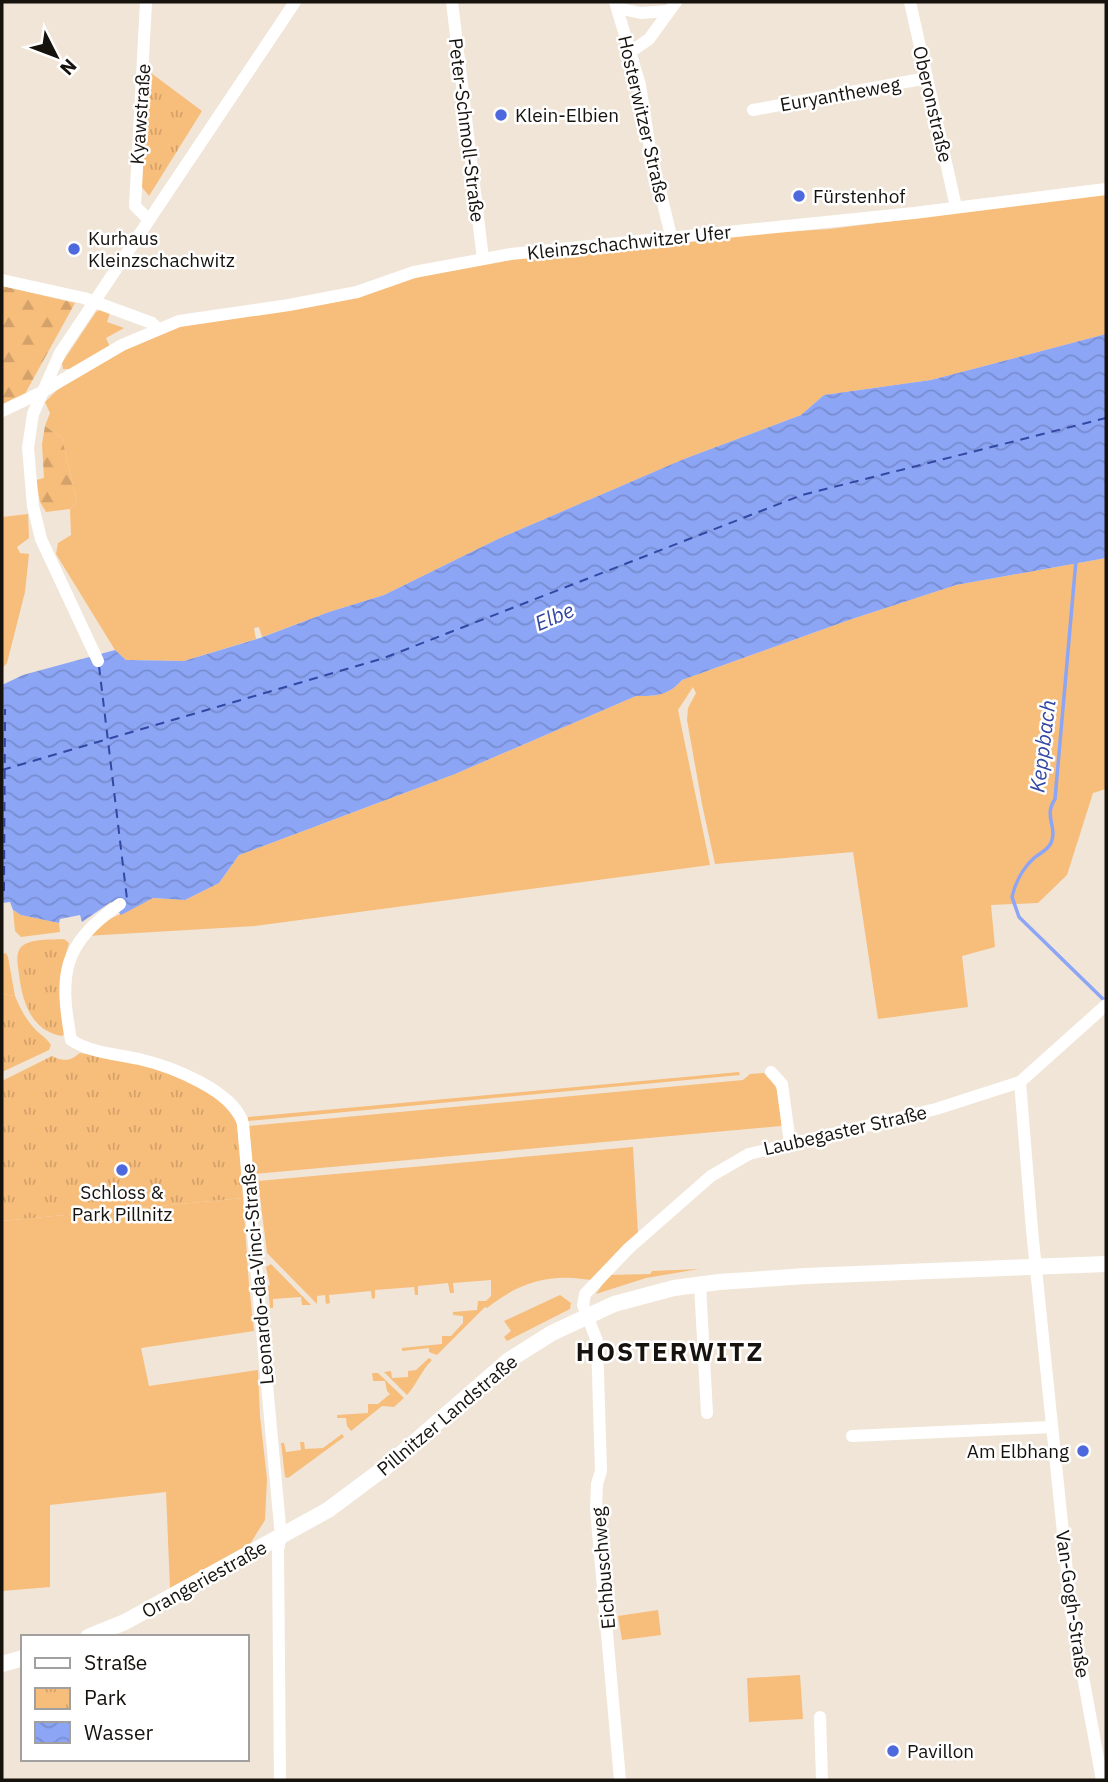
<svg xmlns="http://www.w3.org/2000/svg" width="1108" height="1782" viewBox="0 0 1108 1782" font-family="'IBM Plex Sans',sans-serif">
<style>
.green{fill:#f7bd7b}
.forest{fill:url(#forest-firs)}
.park{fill:url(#park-tufts)}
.water{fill:url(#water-waves)}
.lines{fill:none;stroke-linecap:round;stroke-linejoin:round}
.stream{stroke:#8ca5f5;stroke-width:3.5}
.ferry{stroke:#3347a3;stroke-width:2;stroke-dasharray:9 7;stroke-linecap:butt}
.minor{stroke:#fff;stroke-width:12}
.major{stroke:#fff;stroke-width:16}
.poi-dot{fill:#4d69dd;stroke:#fff;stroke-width:2.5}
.labels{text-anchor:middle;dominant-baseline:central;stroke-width:5;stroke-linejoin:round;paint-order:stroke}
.street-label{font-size:19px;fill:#16120e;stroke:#fff}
.poi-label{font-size:19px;fill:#16120e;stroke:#fff;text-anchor:start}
.water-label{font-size:21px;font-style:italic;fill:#3347a3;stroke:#fff}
.district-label{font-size:26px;font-weight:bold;letter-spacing:2px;fill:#16120e;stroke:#fff}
</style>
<defs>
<pattern id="forest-firs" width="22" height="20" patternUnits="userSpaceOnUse" patternTransform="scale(1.75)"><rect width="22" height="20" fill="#f7bd7b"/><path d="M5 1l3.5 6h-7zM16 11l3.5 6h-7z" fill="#d3a169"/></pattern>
<pattern id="park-tufts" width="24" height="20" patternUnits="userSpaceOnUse" patternTransform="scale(1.75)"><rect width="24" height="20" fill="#f7bd7b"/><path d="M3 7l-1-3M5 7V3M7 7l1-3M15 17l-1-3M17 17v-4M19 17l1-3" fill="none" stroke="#d3a169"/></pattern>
<pattern id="water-waves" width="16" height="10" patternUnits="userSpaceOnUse" patternTransform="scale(1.75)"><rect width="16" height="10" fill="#8ca5f5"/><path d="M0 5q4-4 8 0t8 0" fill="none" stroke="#788dd1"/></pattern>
</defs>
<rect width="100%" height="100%" fill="#f1e5d7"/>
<g class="green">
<path d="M1106,194V334L931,380L824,395L801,415L684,459L498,539L384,595L329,612L262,637L259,627L254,628L256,639L184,661L126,660L115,650L56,554L58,543L71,535L70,509L77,502L62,438L45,426L50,413L45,402L58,389L124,348L165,330L416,275L500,260L674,239L678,244L694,238L830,229Z"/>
<path d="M101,309L110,313L107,322L124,328L106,338L110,347L70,369H63L62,363L96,312Z"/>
<path d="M28,514L29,538L17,547L20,553L29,554L25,592L7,663L2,668V517Z"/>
<path d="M1106,558V789L1093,793L1067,875L1038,903L991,905L995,947L962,956L968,1007L878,1019L853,852L715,864L702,804L687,720L688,708L696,693L693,687L678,710L710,865L255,926L86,936L110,919L153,898L185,900L219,883L239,855L455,774L636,696C656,696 668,696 682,680L849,620L956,585Z"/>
<path d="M13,910L21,915L59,923L60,932L21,937L15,931Z"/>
<path d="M6,953L8,957L15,996L2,994V954Z"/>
<path d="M739,1072L740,1075L248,1121V1117Z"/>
<path d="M764,1073C779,1086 786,1106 781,1126L253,1174L249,1126L743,1080L750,1074Z"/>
<path d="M633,1147L638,1233L592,1280C589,1280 585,1279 582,1279C545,1274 514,1286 487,1308L485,1307L437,1355L429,1352V1348L402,1351V1348L442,1344V1336H451L463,1323V1316L453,1315V1312L477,1310L478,1301H486L491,1296V1280L453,1283L454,1293H450L448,1283L418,1286V1295H415L414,1287L375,1290V1298L372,1299L371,1291L329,1295L330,1303L326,1304L325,1295L317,1296V1304L267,1253L258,1181Z"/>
<path d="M243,1198L249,1285L254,1331L141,1348L149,1386L258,1370L260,1416L267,1479L265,1520L250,1544L170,1588L166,1492L50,1505V1587L2,1591V1221Z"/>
<path d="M271,1264L311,1305H302L301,1297L273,1299V1308H270L268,1286L270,1285L266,1267Z"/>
<path d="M699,1269L646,1278L596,1294L609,1275L650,1274L652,1271Z"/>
<path d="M560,1295L571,1303L570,1309L507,1341L504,1337L511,1331L504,1321Z"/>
<path d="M429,1358L432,1360C421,1371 417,1384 407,1395L384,1372L391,1371L392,1378L408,1377V1371L416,1370Z"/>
<path d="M372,1373H378L404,1398L394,1407L382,1406L351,1431L347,1426L346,1418H337V1415L368,1413V1404H378L390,1394L387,1391L385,1381H373Z"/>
<path d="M342,1434L344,1437L288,1478L285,1477L281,1443H284L286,1452L301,1450L300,1442H304L305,1449L323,1448Z"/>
<path d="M658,1610L661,1635L622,1640L618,1616Z"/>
<path d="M800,1675L803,1719L749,1722L747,1678Z"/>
</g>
<g class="forest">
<path d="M2,286L75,303L26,392L23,402L2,413Z"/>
<path d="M45,426L62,438L77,502L70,509L46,512L40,502L36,480L44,478L42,444Z"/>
</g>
<g class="park">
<path d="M151,73L202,111L149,196L141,186Z"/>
<path d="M64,939L69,943C58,980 59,995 64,1034L62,1036C31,1031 22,1001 19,974C18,966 15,954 21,947C31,938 52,940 64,939Z"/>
<path d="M2,994L15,996C20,1008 25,1018 34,1028C39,1034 46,1037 51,1045L49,1050L2,1072Z"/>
<path d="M80,1053C131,1061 209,1072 237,1123L243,1198L2,1221V1081L52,1056C64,1062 70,1061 80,1053Z"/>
</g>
<path class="water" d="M1106,334V558L956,585L849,620L682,680C668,696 656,696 636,696L455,774L239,855L219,883L185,900L153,898L121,915L111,902L82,922L80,915L60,919L59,923L21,915L13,910L10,902L2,903V685L23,675L115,650L126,660L184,661L260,638L329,612L384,595L498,539L684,459L801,415L824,395L931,380Z"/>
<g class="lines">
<path class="stream" d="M1076,560L1055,799C1043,817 1058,826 1051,843C1048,850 1040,853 1034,858C1023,868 1015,883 1012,897L1019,917L1105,1001"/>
<g class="ferry">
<path d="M99,666L127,899L123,901"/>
<path d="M2,770L384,658L802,495L1106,418"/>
<path d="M4,891L5,709"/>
</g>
<g class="minor">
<path d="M146,2L135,206L149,220"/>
<path d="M452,2L483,259"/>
<path d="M615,2L640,85L650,149L671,236"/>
<path d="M910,2L956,207"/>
<path d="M617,8L641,13L668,11"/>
<path d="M629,53L649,39L676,2"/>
<path d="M753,110L927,78"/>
<path d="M2,280L84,298L152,323L157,328"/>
<path d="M2,411L40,393L122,345L179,321L289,305L357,292L414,272L511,254L914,213L1106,189"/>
<path d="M98,661L41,539L33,506L28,448L33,414L60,353L295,2"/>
<path d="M120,904C62,944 59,974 71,1040C91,1053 117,1054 139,1059C170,1066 235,1091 243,1124L281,1537L278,1549L280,1780"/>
<path d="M771,1072L782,1084L790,1143"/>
<path d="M1020,1082L1032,1230L1071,1611L1102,1780"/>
<path d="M700,1285L707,1413"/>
<path d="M852,1436L1052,1427"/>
<path d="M820,1717L822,1780"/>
<path d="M620,1780L596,1509L597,1484L601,1471L597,1341L583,1305L585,1294L629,1248L711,1176L749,1154L936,1109L1020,1082L1106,1005"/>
</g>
<g class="major">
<path d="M88,1637L125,1622L328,1510L387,1466L509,1360L552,1333L614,1304L674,1288L719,1282L806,1276L1106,1264"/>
<path d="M2,1664L23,1658"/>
</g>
</g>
<g class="poi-dot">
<circle cx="501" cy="115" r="7"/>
<circle cx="799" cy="196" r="7"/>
<circle cx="74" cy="249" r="7"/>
<circle cx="122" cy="1170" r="7"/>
<circle cx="1083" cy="1451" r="7"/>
<circle cx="893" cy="1751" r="7"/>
</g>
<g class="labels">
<g class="street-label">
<text transform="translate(840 94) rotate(-10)">Euryantheweg</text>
<text transform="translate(933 104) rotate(77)">Oberonstraße</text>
<text transform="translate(140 114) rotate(-86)">Kyawstraße</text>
<text transform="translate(644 119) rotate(77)">Hosterwitzer Straße</text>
<text transform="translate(467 130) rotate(83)">Peter-Schmoll-Straße</text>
<text transform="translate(629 242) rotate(-6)">Kleinzschachwitzer Ufer</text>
<text transform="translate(845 1130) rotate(-13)">Laubegaster Straße</text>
<text transform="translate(257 1274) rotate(-95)">Leonardo-da-Vinci-Straße</text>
<text transform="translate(447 1415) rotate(-40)">Pillnitzer Landstraße</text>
<text transform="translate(603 1568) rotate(-95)">Eichbuschweg</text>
<text transform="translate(204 1579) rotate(-29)">Orangeriestraße</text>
<text transform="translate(1073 1604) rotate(82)">Van-Gogh-Straße</text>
</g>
<g class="poi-label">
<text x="515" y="115">Klein-Elbien</text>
<text x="813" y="196">Fürstenhof</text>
<text x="88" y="238">Kurhaus<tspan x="88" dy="22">Kleinzschachwitz</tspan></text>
<text x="122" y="1192" text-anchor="middle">Schloss &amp;<tspan x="122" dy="22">Park Pillnitz</tspan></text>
<text x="1069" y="1451" text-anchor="end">Am Elbhang</text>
<text x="907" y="1751">Pavillon</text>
</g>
<g class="water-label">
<text transform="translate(554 616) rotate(-23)">Elbe</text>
<text transform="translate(1042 746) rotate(-83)">Keppbach</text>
</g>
<g class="district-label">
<text x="670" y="1351">HOSTERWITZ</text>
</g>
</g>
<rect width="1108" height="1782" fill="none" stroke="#16120e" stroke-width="7"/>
<rect x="21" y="1635" width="228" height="126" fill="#ffffff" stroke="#a2a09f" stroke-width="2"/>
<rect x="35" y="1658" width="35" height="10" fill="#ffffff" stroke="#a2a09f" stroke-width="2"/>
<text x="84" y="1670" font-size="21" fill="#16120e">Straße</text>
<rect x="35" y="1688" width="35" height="21" fill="url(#park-tufts)" stroke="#a2a09f" stroke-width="2"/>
<text x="84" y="1705" font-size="21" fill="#16120e">Park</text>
<rect x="35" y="1722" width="35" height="21" fill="url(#water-waves)" stroke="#a2a09f" stroke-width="2"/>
<text x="84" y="1740" font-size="21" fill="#16120e">Wasser</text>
<g transform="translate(56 56) rotate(132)" stroke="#ffffff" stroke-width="5" paint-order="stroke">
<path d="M0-5L12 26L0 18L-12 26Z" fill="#16120e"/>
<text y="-10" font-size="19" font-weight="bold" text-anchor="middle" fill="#16120e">N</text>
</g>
</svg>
